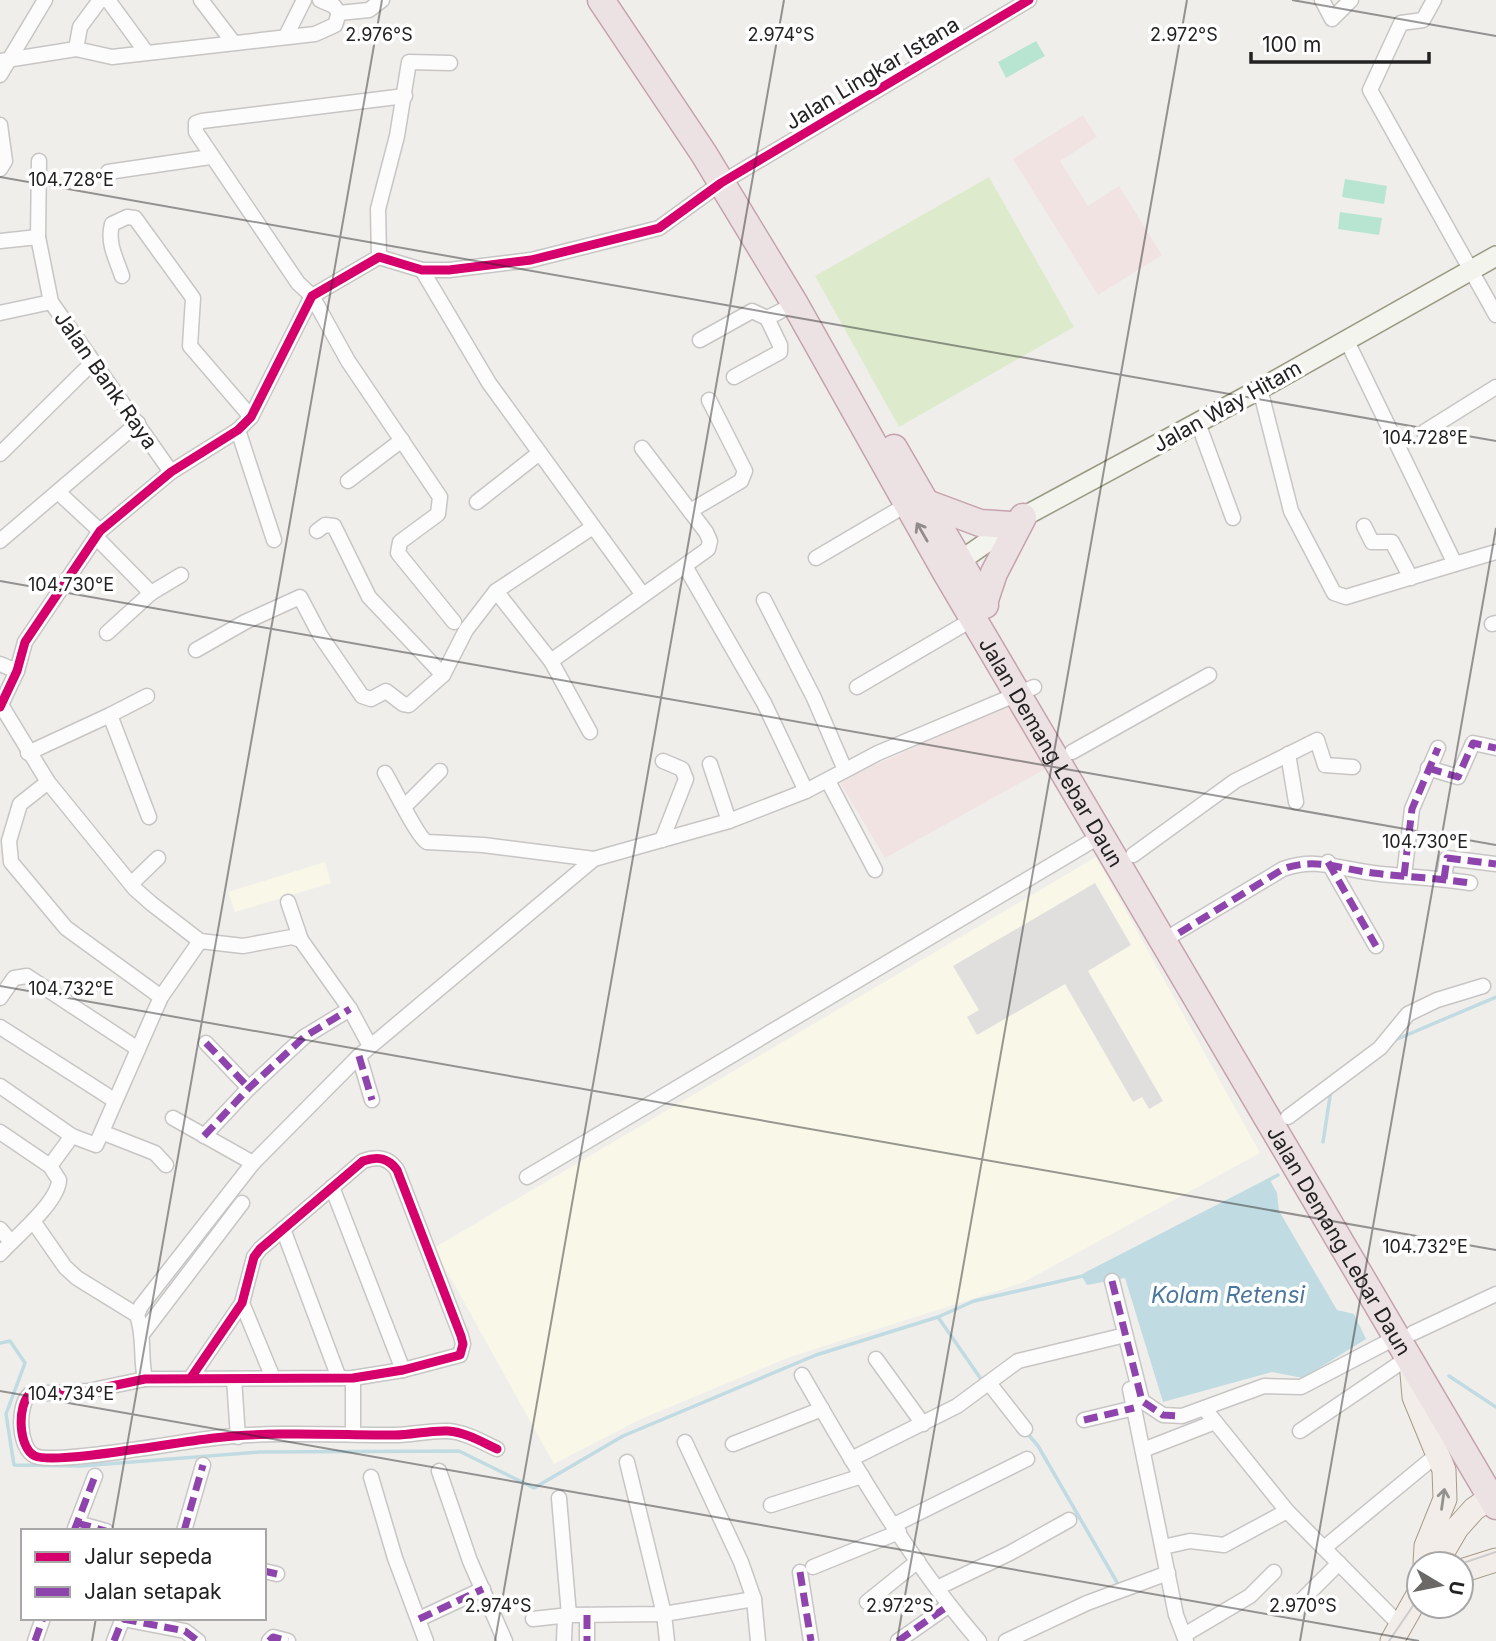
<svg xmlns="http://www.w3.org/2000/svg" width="1496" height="1641" viewBox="0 0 1496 1641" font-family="Inter,sans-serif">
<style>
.commercial{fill:#f1e3e2}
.education{fill:#f8f7e8}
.grass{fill:#ddebcc}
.pitch{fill:#b8e5d1}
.parking{fill:#e0dfde}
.water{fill:#c0dbe1}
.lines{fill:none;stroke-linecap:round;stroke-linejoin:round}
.stream{stroke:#c0dbe1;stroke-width:3.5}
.street-casing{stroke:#c7c6c5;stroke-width:17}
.secondary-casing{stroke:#999a82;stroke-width:22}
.primary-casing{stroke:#a69b87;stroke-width:25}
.highway-casing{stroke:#c4a3ad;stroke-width:29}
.street{stroke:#fdfcfc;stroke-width:14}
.secondary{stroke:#f3f4ed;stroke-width:19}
.primary{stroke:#f2ede8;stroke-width:23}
.highway{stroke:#ece1e3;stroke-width:26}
.tram{stroke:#ccc;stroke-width:2}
.quiet{stroke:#8e44ad;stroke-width:7;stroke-dasharray:14 7;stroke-linecap:butt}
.cycleway-casing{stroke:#fff;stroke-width:13}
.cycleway{stroke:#d6006c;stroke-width:9}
.oneway{stroke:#918b8c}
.oneway2{stroke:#94928f}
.ticks{fill:none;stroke:#222;stroke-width:2;stroke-opacity:0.45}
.labels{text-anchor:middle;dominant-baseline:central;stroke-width:7;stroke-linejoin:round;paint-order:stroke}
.street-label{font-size:21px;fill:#222;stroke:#fff}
.water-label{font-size:23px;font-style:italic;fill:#4a779f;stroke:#fff}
.ticks-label{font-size:18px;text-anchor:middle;fill:#222;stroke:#fff;stroke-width:7;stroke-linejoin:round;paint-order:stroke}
</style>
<rect width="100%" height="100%" fill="#f0eeeb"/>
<g class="commercial">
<path d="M1083,115L1097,137L1060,161L1088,206L1119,186L1162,255L1098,295L1013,159Z"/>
<path d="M1008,706L1045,769L885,858L839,781Z"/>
</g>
<g class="education">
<path d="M1096,857L1260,1153L1022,1283L790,1357L641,1419L554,1464L434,1248Z"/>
<path d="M325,862L331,883L235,912L228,892Z"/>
</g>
<path class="grass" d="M989,177L1074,327L899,427L815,276Z"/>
<g class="pitch">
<path d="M1036,41L1045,56L1006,78L998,62Z"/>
<path d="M1345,179L1387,186L1384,204L1342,197Z"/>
<path d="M1340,212L1382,218L1379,235L1338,229Z"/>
</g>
<path class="parking" d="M1095,883L1131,945L1088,971L1163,1101L1149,1109L1142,1097L1133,1102L1065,984L977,1035L967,1017L979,1010L953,966Z"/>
<path class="water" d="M1269,1178L1277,1193L1279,1211L1337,1310L1354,1314L1366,1339L1303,1378L1272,1372L1163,1402L1125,1278L1087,1285L1082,1277L1084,1273Z"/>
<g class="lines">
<g class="stream">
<path d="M1395,1040L1496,997"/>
<path d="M1323,1142L1331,1090"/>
<path d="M1267,1181L1278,1175"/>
<path d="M938,1317L983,1382"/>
<path d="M0,1343L10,1341L25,1363L6,1414L14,1465L81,1466L260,1452L459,1451L534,1488L623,1436L816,1355L938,1317L974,1301L1087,1275"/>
<path d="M1449,1376L1496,1407"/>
<path d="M1027,1433L1038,1446L1118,1584"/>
</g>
<g class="street-casing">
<g id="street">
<path d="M108,0L146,52"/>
<path d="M201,0L233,42"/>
<path d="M320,0L334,6L339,13"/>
<path d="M1322,0L1332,19L1351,0"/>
<path d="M1434,0L1423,20L1401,23L1370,90L1496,315"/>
<path d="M286,36L304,0"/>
<path d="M76,49L80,27L100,0"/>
<path d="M0,61L76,49L112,57L315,34L335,25L339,13L369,10L382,0"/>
<path d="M0,75L45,0"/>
<path d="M405,96L202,121L196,123V132L298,283L312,296L348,361L440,497L438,514L400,542L398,553L454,622"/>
<path d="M0,125L5,161L0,169"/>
<path d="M39,161L38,237L51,302L171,472"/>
<path d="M108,172L210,157"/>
<path d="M0,241L38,237"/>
<path d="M379,257L378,209L397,136L409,62L450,63"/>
<path d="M422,270L489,383L643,595"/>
<path d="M122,276C116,258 107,243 112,224L127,217L135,218L193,298L190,346L251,417"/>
<path d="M0,313L51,302"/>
<path d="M700,340L752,311L767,318L795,304"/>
<path d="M734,377L780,352V345L767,318"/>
<path d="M1260,389L1291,511L1334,593L1346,597L1455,564L1347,341"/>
<path d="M1198,423L1233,518"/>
<path d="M238,430L274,540"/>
<path d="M1424,432L1496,387"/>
<path d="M0,454L92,363"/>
<path d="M348,481L402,440"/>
<path d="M58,492L100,531"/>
<path d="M477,502L538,454"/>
<path d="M690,511L741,481L745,471L709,400"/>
<path d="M1364,526L1372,542H1392L1411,578"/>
<path d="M317,531L325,525L334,526L369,597L443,675"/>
<path d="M96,537L151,593L107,633"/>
<path d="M0,541L138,423"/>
<path d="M816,558L906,505"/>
<path d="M1455,564L1496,552"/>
<path d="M685,566L764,703L806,791"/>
<path d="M496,591L551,661L708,549L710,541L706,532L642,448"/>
<path d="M151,593L181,575"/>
<path d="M764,600L814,698L845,770"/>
<path d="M1492,624L1496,623"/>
<path d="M196,650L245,622L300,597L320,635L362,696L371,699L386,691L403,704L409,705L443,675L466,630L496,591L593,527"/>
<path d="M551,661L590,732"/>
<path d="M0,664L17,671"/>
<path d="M857,687L975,618"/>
<path d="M1,705L48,782L135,889L152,904L200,941L243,946L292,937L301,940L350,1009L370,1046"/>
<path d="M0,707L17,671L25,642L100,531L171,472L238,430L251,417L312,296L379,257L422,270H449L531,260L659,228L721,183L1029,0"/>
<path d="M110,715L147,696"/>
<path d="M1072,752L1209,675"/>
<path d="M28,753L110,715L149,817"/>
<path d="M1288,754L1296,802"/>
<path d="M710,764L729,821"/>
<path d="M1428,768L1458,777L1473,743L1496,748"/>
<path d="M385,773C393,786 418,838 427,842L483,845L594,859"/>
<path d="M828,781L875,870"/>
<path d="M48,782L20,804L9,841L11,862L66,928L161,997"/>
<path d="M406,805L440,771"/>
<path d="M662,840L686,779L682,769L663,761"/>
<path d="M1133,855L1235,781L1317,740L1325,765L1353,767"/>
<path d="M1328,862L1376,946"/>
<path d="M1404,876L1412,809L1438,748"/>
<path d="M1444,879L1447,858L1496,864"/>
<path d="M131,884L158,858"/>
<path d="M288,902L301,940"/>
<path d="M1164,940L1283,869C1316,857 1339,869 1373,873C1405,877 1438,878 1470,883"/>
<path d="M0,998L14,978L27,976L138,1049"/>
<path d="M0,1027L114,1100"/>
<path d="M206,1043L249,1088"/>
<path d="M359,1056L372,1100"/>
<path d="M0,1086L72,1136L96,1145L161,997L200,941"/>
<path d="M1288,1117L1380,1048L1408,1014L1437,1000L1483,986"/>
<path d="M173,1118L253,1163"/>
<path d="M0,1132L50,1166"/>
<path d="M104,1133L155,1153L166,1165"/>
<path d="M204,1136L249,1088L304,1037L350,1009"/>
<path d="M527,1177L1102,835"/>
<path d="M332,1187L403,1370"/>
<path d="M33,1221L65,1267L77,1278L137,1315"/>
<path d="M0,1229L11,1242"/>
<path d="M283,1229L339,1378"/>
<path d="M0,1254C15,1237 58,1203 59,1180L50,1166L72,1136"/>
<path d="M1112,1281L1142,1401L1163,1415L1182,1416L1264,1386L1301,1387L1397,1337"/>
<path d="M242,1303L273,1378"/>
<path d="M143,1333L242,1203"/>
<path d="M1413,1333L1496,1294"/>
<path d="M876,1359L923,1424"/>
<path d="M802,1375C855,1467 910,1561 979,1641"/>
<path d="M145,1379C140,1357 145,1337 137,1315L141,1306L253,1163L359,1056L594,859L729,821L806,791L878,753L1034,687"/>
<path d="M190,1379L242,1303L254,1257L260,1249L363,1161C377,1156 388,1157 397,1170L461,1336L463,1344L460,1355L403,1370L353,1378L145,1379L88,1391L30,1394C17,1405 18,1448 35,1456C55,1465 184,1441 214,1438C273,1431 336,1435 395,1435C412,1435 430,1430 448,1431C465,1432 482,1442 497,1449"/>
<path d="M234,1379L238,1437"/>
<path d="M989,1383L1025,1429"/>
<path d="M1130,1389L1176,1615L1186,1641"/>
<path d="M1204,1408L1287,1511L1401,1626"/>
<path d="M1084,1420L1134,1408"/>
<path d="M1300,1431L1409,1357"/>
<path d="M353,1434V1378"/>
<path d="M685,1442L741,1562L754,1599L758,1641"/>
<path d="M733,1444L822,1409"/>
<path d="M1143,1450L1215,1422"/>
<path d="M851,1459L957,1406L1018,1361L1117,1337"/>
<path d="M627,1462L664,1614L667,1641"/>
<path d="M439,1471L470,1561L505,1641"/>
<path d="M371,1477L395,1558L426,1641"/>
<path d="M559,1498L569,1615L664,1614L754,1599"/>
<path d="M771,1505L862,1476"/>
<path d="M77,1523L106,1531"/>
<path d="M894,1525L1027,1459"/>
<path d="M74,1531L95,1476"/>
<path d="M184,1531L203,1465"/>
<path d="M1163,1547L1190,1541L1224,1545L1287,1511"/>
<path d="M1324,1548L1439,1453"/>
<path d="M813,1567L899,1532"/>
<path d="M264,1571L277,1574"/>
<path d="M800,1572L811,1641"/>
<path d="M937,1588L1010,1553L1069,1520"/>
<path d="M1302,1600L1339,1563"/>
<path d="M867,1602L918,1561"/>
<path d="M587,1615V1641"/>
<path d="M123,1619L185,1631L198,1641"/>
<path d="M419,1619L483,1589"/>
<path d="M533,1619L569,1615"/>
<path d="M1184,1635L1250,1596L1274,1572"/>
<path d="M35,1641L43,1618"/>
<path d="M114,1641L123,1618"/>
<path d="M269,1641L273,1637L288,1641"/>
<path d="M564,1641L565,1616"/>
<path d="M898,1641L948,1606"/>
<path d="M1006,1641L1087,1603L1168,1573"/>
</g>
</g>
<g class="secondary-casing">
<path id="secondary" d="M950,568L1023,517L1260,389L1496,256"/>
</g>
<g class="primary-casing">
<g id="primary">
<path d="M1411,1362L1414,1397L1444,1470L1445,1499L1426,1546L1425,1564"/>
<path d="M1436,1564L1457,1528L1474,1509L1496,1494"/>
<path d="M1461,1571L1496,1560"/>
<path d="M1392,1641L1419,1593"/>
</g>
</g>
<g class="highway-casing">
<g id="highway">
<path id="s1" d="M601,0L704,154L795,304L945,571L1496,1506"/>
<path d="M894,448L985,605"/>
<path d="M929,504L980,523L1011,525"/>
<path d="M984,603L994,573L1023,517"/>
</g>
</g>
<use href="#street" class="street"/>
<use href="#secondary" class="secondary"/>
<use href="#primary" class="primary"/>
<use href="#highway" class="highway"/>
<g class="tram">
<path d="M1460,1564L1496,1552"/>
<path d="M1389,1641L1419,1597"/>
</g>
<g class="quiet">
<path d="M1428,768L1458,777L1473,743L1496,748"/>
<path d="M1328,862L1376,946"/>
<path d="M1404,876L1412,809L1438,748"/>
<path d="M1444,879L1447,858L1496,864"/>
<path d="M1179,933L1283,869C1316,857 1339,869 1373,873C1405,877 1438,878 1470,883"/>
<path d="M206,1043L249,1088"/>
<path d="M359,1056L372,1100"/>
<path d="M204,1136L249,1088L304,1037L350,1009"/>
<path d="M1112,1281L1142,1401L1163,1415L1182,1416"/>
<path d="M1084,1420L1134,1408"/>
<path d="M77,1523L106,1531"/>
<path d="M74,1531L95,1476"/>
<path d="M184,1531L203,1465"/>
<path d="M264,1571L277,1574"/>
<path d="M800,1572L811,1641"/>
<path d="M587,1615V1641"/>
<path d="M123,1619L185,1631L198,1641"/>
<path d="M419,1619L483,1589"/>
<path d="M35,1641L43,1618"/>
<path d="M114,1641L123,1618"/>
<path d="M269,1641L273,1637L288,1641"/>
<path d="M898,1641L948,1606"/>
</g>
<g class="cycleway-casing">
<g id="cycleway">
<path d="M0,707L17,671L25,642L100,531L171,472L238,430L251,417L312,296L379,257L422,270H449L531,260L659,228L721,183L1029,0"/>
<path d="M190,1379L242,1303L254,1257L260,1249L363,1161C377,1156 388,1157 397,1170L461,1336L463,1344L460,1355L403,1370L353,1378L145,1379L88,1391L30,1394C17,1405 18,1448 35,1456C55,1465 184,1441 214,1438C273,1431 336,1435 395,1435C412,1435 430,1430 448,1431C465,1432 482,1442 497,1449"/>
</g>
</g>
<use href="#cycleway" class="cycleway"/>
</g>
<defs><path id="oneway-shaft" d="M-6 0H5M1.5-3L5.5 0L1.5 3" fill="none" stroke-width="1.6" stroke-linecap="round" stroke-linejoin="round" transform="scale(1.75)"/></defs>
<use class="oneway" href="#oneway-shaft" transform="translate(922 532) rotate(-120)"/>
<use class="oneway2" href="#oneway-shaft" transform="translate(1443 1499) rotate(-82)"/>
<path class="ticks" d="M1292,0L1496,36M0,177L1496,441M0,581L1496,845M0,986L1496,1250M0,1391L1419,1641M112,1531L382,0M92,1641L96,1618M495,1641L784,0M897,1641L1187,0M1300,1641L1496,528"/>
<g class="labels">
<g class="street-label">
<text transform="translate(872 73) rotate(-31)">Jalan Lingkar Istana</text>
<text transform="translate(106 380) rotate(55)">Jalan Bank Raya</text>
<text transform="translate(1227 406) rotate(-29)">Jalan Way Hitam</text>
<text stroke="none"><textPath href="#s1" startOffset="877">Jalan Demang Lebar Daun</textPath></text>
<text stroke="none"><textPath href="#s1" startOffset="1444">Jalan Demang Lebar Daun</textPath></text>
</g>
<g class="water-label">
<text x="1228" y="1295">Kolam Retensi</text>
</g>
</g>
<g class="ticks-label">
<text x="379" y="41">2.976°S</text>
<text x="781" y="41">2.974°S</text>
<text x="1184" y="41">2.972°S</text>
<text x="71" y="186">104.728°E</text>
<text x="1425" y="444">104.728°E</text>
<text x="71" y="591">104.730°E</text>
<text x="1425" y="848">104.730°E</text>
<text x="71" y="995">104.732°E</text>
<text x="1425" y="1253">104.732°E</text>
<text x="71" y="1400">104.734°E</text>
<text x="498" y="1612">2.974°S</text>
<text x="900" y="1612">2.972°S</text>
<text x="1303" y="1612">2.970°S</text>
</g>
<rect x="21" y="1529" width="245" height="91" fill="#ffffff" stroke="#a7a7a7" stroke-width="2"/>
<rect x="35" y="1552" width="35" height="10" fill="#d6006c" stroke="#a7a7a7" stroke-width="2"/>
<text x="84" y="1564" font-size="21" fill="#222222">Jalur sepeda</text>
<rect x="35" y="1587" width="35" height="10" fill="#8e44ad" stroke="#a7a7a7" stroke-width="2"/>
<text x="84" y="1599" font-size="21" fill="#222222">Jalan setapak</text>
<g transform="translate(1440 1585) rotate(100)"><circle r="33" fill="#ffffff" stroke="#a7a7a7" stroke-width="2"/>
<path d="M0-5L12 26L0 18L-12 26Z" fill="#6a6968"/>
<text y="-10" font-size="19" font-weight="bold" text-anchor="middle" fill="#222222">U</text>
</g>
<path d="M1251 52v10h178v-10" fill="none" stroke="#222222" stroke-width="3.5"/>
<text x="1262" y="52" font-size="21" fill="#222222" stroke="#ffffff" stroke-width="5" paint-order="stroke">100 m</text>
</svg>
